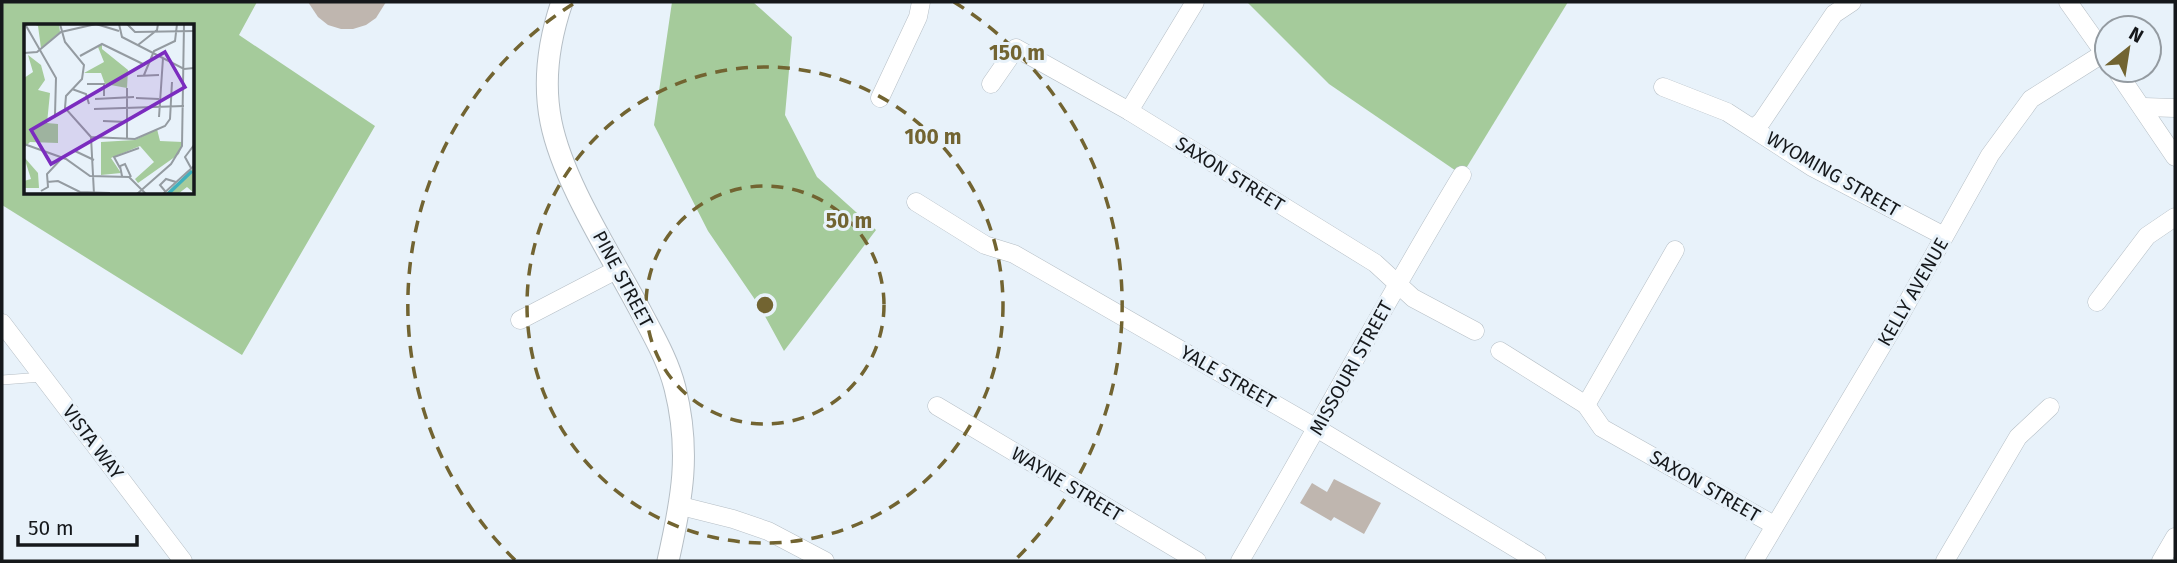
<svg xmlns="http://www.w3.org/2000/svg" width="2177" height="563" viewBox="0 0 2177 563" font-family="'Fira Sans',sans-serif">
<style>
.green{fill:#a5cb9b;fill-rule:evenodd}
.building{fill:#bfb6af}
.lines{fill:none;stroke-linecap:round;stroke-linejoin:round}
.service-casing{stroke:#b5bec5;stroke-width:10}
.minor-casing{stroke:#b5bec5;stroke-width:19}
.tertiary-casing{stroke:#b5bec5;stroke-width:23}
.service{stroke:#fff;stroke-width:9}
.minor{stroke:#fff;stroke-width:18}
.tertiary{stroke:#fff;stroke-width:21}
.ring{fill:none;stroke:#726431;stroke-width:3.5;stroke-dasharray:12 9}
.labels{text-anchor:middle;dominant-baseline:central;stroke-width:6;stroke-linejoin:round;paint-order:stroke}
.street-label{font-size:19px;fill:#15181b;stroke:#e8f2fa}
.inset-river{fill:none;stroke:#40b0be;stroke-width:3.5}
.inset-road{fill:none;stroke:#949ba1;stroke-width:2}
.view{fill:#7b2cbf;fill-opacity:0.15;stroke:#7b2cbf;stroke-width:3.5}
.inset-edge{fill:none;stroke:#15181b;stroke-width:3.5}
.centre{fill:#726431;stroke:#e8f2fa;stroke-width:3.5}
.ring-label{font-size:21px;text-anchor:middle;font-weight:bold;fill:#726431;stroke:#e8f2fa;stroke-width:6;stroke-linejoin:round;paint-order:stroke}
</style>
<rect width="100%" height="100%" fill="#e8f2fa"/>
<g class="green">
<path d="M2,2H257L239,35L375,126L242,355L2,205ZM26,26H192V192H26Z"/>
<path d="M672,2H753L792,37L785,115L817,177L876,230L784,351L760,307L708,231L654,125Z"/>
<path d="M1247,2H1568L1462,175L1329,84Z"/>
</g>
<g class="building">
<path d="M308,2H386L376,18L366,25L353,29H341L328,25L318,17Z"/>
<path d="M1334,479L1381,503L1364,534L1334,517L1331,521L1300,503L1312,483L1327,492Z"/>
</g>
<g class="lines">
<g class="service-casing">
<path id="service" d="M2,380L42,377"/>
</g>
<g class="minor-casing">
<g id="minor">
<path d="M2068,2L2107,57"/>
<path d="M2116,70L2175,157"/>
<path d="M991,84L1016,48L1129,111L1375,263L1413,298L1475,331"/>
<path d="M1663,87L1727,112L1812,167L1944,236"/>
<path d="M880,98L918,17L921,2"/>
<path d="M2144,107L2175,108"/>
<path d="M1129,111L1195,2"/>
<path d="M1754,128L1762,121L1834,14L1852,2"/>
<path d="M916,202L985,245L1014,254L1318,429L1537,561"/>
<path d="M2097,302L2147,236L2175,217"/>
<path d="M520,320L618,269"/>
<path d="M2,323L183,561"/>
<path d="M1500,351L1586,405L1602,428L1774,525"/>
<path d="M1586,405L1675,250"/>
<path d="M937,406L1197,561"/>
<path d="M681,506L733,519L768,531L825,561"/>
<path d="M1240,561C1315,433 1385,302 1462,175"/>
<path d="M1754,561L1898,319L1990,155L2031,99L2104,53"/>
<path d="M1945,561L2018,437L2050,407"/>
<path d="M2161,561L2175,537"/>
</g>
</g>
<g class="tertiary-casing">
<path id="tertiary" d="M562,2C549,40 543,82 551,122C563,182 611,255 640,310C653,335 668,360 675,388C691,452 682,499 668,561"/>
</g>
<use href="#service" class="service"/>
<use href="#minor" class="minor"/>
<use href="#tertiary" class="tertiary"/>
</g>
<g class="ring">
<circle cx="765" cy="305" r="119"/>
<circle cx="765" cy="305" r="238"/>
<path d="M515 560A357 357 0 0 1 576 2M954 2A357 357 0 0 1 1015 560"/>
</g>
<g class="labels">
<g class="street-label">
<text transform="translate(1230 174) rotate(32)">SAXON STREET</text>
<text transform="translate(1833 174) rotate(30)">WYOMING STREET</text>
<text transform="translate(623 279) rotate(62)">PINE STREET</text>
<text transform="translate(1913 292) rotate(-60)">KELLY AVENUE</text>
<text transform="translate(1351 368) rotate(-61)">MISSOURI STREET</text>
<text transform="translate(1228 377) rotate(30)">YALE STREET</text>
<text transform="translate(93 442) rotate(53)">VISTA WAY</text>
<text transform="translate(1067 484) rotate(31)">WAYNE STREET</text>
<text transform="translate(1705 486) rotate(30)">SAXON STREET</text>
</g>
</g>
<g transform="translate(24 24)">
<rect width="170" height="170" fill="#e8f2fa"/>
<path d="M9,0H35L36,8L17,24L14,2ZM78,20V25L104,46L103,64L81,60L77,49H60L80,38L74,23ZM4,31L17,41L21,56L14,66L26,69L23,99L34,100V119L6,118L0,124V54L9,48ZM133,105L136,117L159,118L155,130L114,159L111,155L130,138L116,122L87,134L97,149L77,151V118L111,116ZM0,133L14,149L15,164H0V157L7,155ZM170,144V169L163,163L154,170H141Z" fill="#a5cb9b"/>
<path class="inset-river" d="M144,170L168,147"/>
<path class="inset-road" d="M1,0L32,54L31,91M36,0L41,18L60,41L58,55L42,72L41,84L67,113L70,170M72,0L95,7M95,0L98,13L160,45L170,44M103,0L111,8L170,7M114,21L133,6L134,0M0,29L13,28L37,8L72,0M56,32L78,20L121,41M120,51L130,27L151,17L153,0M113,52L135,51M63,60H80V72M48,65L62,70L65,80M112,74L135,75M71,75L110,73M70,85L160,82M135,93L139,34M79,97L103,98M67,113L111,115L141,102L146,95L148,58M103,115V64M0,120L42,135L66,152L105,153L122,170M51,127L70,136M96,144L90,133L115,124M167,144L161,133L170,121M98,152L96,142L101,140L107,153M23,158L34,157L56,168L86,169M17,167L24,163L23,150L38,134M141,167L136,161L142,155L152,158M113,170L147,140L158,122L160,0M139,170L170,142"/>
<path class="view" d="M141,28L161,63L27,140L7,106Z"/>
<rect width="170" height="170" class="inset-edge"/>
</g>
<circle cx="765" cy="305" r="10" class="centre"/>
<g class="ring-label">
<text x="1017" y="60">150 m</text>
<text x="933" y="144">100 m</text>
<text x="849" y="228">50 m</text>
</g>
<rect width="2177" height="563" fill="none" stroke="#15181b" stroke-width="7"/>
<g transform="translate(2128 49) rotate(30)"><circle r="33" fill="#e8f2fa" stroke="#949ba1" stroke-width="2"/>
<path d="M0-5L12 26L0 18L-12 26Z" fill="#726431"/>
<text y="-10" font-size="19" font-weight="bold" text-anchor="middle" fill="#15181b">N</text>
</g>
<path d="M18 535v10h119v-10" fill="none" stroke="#15181b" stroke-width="3.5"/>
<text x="28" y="535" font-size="21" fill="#15181b" stroke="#e8f2fa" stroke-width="5" paint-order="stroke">50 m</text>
</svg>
